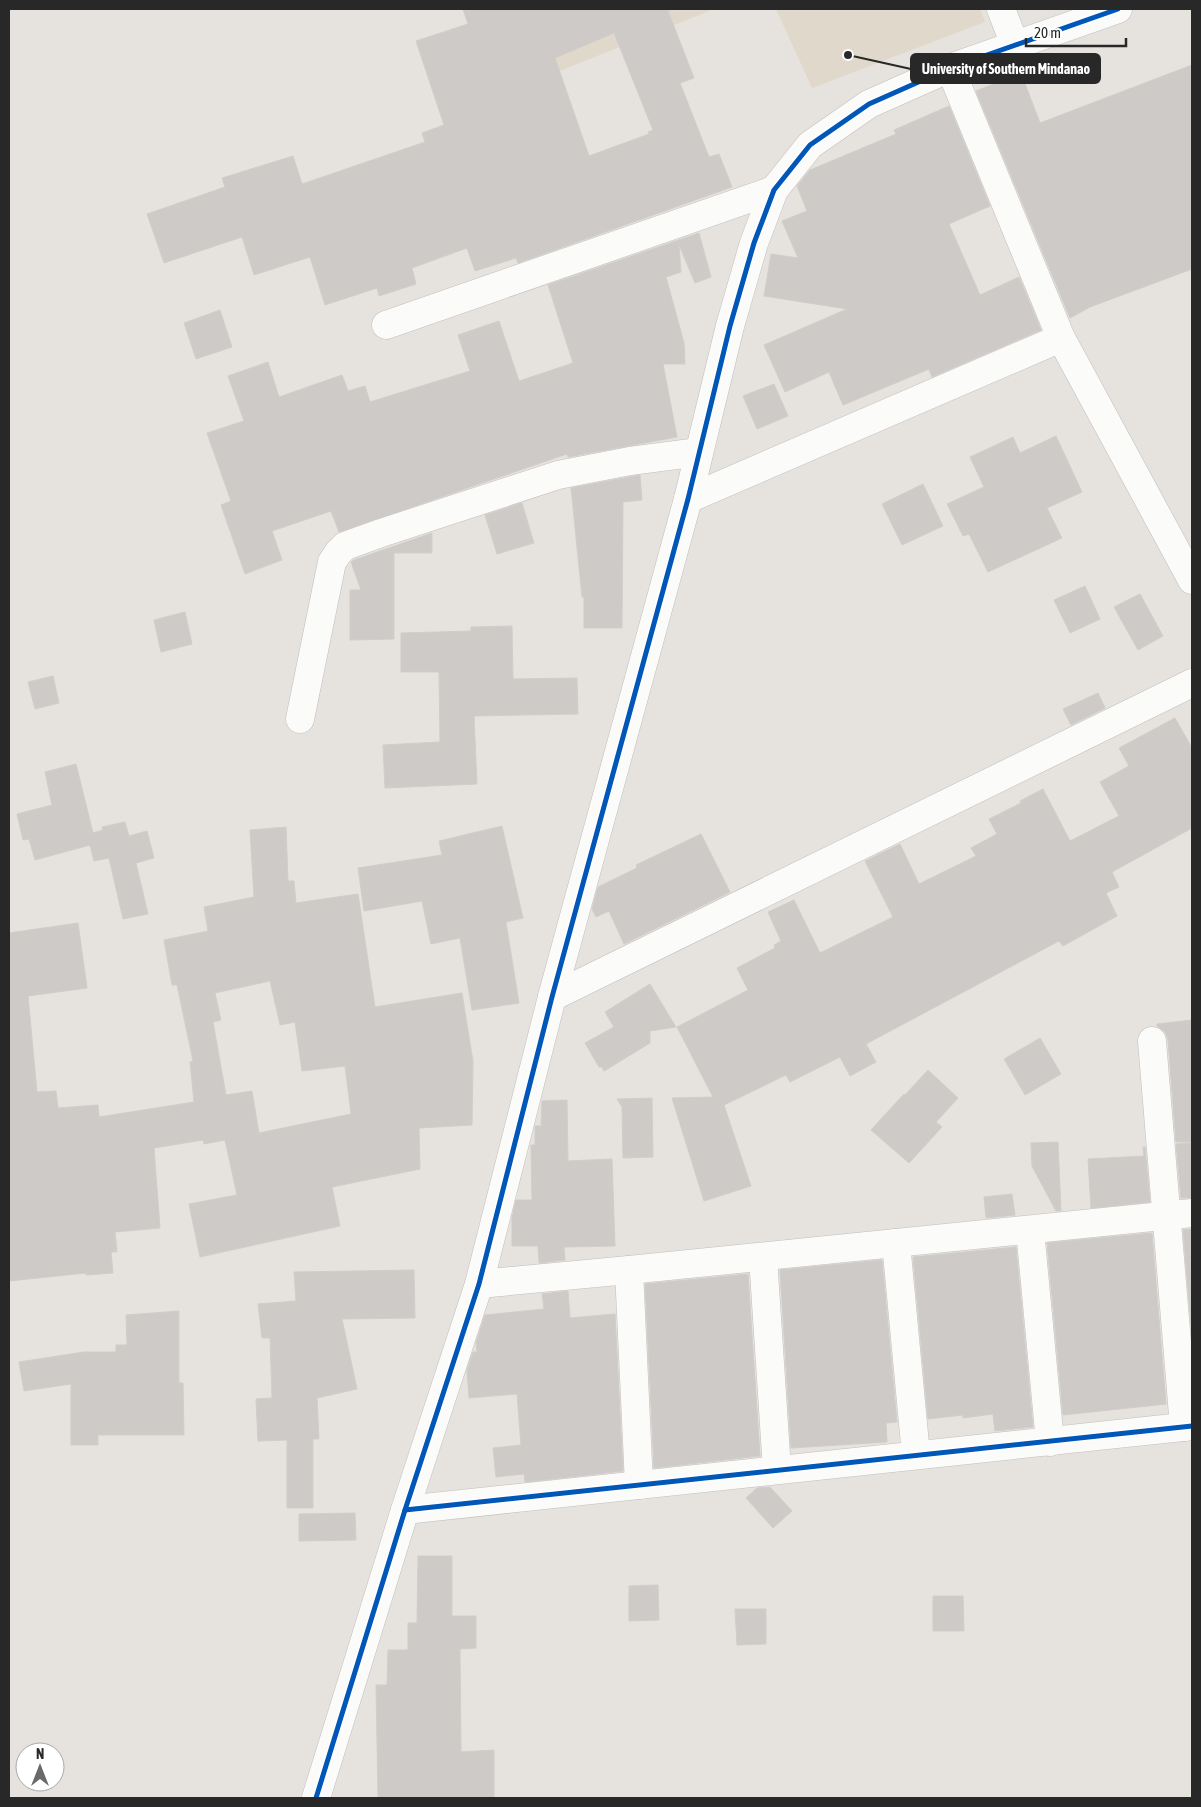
<svg xmlns="http://www.w3.org/2000/svg" width="1201" height="1807" viewBox="0 0 1201 1807" font-family="'Asap Condensed',sans-serif">
<style>
.education{fill:#e1d8cc}
.building{fill:#cdcac7;stroke:#d1ceca;fill-rule:evenodd}
.lines{fill:none;stroke-linecap:round;stroke-linejoin:round}
.minor-casing{stroke:#c0bfbf;stroke-width:29}
.tertiary-casing{stroke:#c0bfbf;stroke-width:29}
.minor{stroke:#fbfbfa;stroke-width:28}
.tertiary{stroke:#fbfbfa;stroke-width:28}
.cycleway-casing{stroke:#fff;stroke-width:8}
.cycleway{stroke:#0057b8;stroke-width:5}
.leader{fill:none;stroke:#282828;stroke-width:2}
.callout-dot{fill:#282828;stroke:#fff;stroke-width:2}
.callout{fill:#282828;stroke:#282828;stroke-width:2}
.callout-label{font-size:14px;text-anchor:middle;font-weight:bold;fill:#fff}
</style>
<rect width="100%" height="100%" fill="#e6e2de"/>
<g class="education">
<path d="M515,9H714L545,77Z"/>
<path d="M776,9H980L985,22L812,88Z"/>
</g>
<g class="building">
<path d="M463,9H672L668,11L694,78L680,83L709,157L719,154L732,187L518,263L516,258L475,271L467,248L412,268L416,284L379,296L377,288L325,305L310,257L254,275L242,237L164,263L147,214L225,187L222,178L293,156L302,184L425,142L422,133L444,125L416,41L468,24ZM614,33L653,130L648,132L649,134L589,156L555,58Z"/>
<path d="M1192,65V269L1090,307L1070,318L976,91L1021,73L1040,123Z"/>
<path d="M949,106L990,206L949,224L980,295L1019,277L1041,330L932,377L929,369L843,405L829,372L785,392L764,345L847,309L764,296L771,254L798,258L782,221L807,211L797,186L810,170L896,134L894,130Z"/>
<path d="M699,233L711,277L695,283L679,245L681,272L666,277L684,343L685,364H663L677,437L568,457L567,454L339,532L331,511L272,531L282,560L245,574L221,505L231,501L207,433L244,421L228,376L268,362L279,397L342,375L348,391L365,386L370,402L470,371L458,335L499,321L519,381L573,363L548,285Z"/>
<path d="M220,310L232,347L196,359L184,323Z"/>
<path d="M774,384L788,416L757,429L743,396Z"/>
<path d="M1056,436L1082,492L1047,508L1062,538L988,572L969,534L963,536L947,504L984,487L970,457L1013,437L1020,453Z"/>
<path d="M640,475L642,500L623,502L622,628H584V597H582L571,488Z"/>
<path d="M923,484L943,526L902,545L882,504Z"/>
<path d="M522,503L534,543L497,554L485,515Z"/>
<path d="M432,533V553H394V639L350,640V590H361L351,562L354,560Z"/>
<path d="M1085,586L1100,619L1070,633L1054,600Z"/>
<path d="M1140,594L1163,636L1138,650L1114,607Z"/>
<path d="M185,612L192,644L161,652L154,620Z"/>
<path d="M512,626L513,679L577,678L578,714L474,716L477,784L385,788L383,745L440,742L439,672H401V633L471,631V627Z"/>
<path d="M53,676L59,703L35,709L28,682Z"/>
<path d="M1098,693L1105,708L1071,725L1063,709Z"/>
<path d="M1175,718L1192,748V828L1112,872L1119,887L1106,893L1117,916L1063,946L1059,941L866,1044L876,1062L850,1076L840,1057L790,1082L786,1075L724,1105L751,1186L704,1201L672,1098L713,1097L677,1027L748,990L737,968L775,948L774,945L781,941L768,912L794,900L820,953L893,917L865,861L900,844L919,884L976,856L971,848L997,834L989,819L1021,803L1020,801L1043,789L1070,841L1119,816L1100,782L1129,766L1119,748Z"/>
<path d="M76,764L93,833L103,830L102,827L125,822L129,836L147,831L154,858L136,863L148,914L123,919L109,858L94,861L90,845L35,860L29,839L23,840L17,814L52,805L45,772Z"/>
<path d="M502,826L523,918L506,922L519,1003L472,1010L460,938L431,944L422,901L364,911L358,868L442,855L439,841Z"/>
<path d="M286,827L288,881H294L296,903L358,894L375,1007L462,993L473,1061L472,1125L419,1128L420,1169L332,1187L340,1226L200,1257L189,1204L237,1195L225,1140L204,1144L203,1140L154,1148L160,1228L115,1232L117,1252H111L113,1273L86,1275V1273L9,1281V933L78,923L87,988L28,996L37,1092L56,1091L58,1108L98,1105L99,1117L194,1102L190,1062L193,1061L177,985H172L164,940L208,931L204,907L254,897L250,830ZM270,981L280,1025L295,1022L302,1071L345,1066L351,1114L259,1133L252,1091L226,1095L213,1022L221,1020L215,993Z"/>
<path d="M701,834L730,892L624,944L609,911L596,917L592,909L598,887L637,868L636,865Z"/>
<path d="M650,984L676,1027L650,1031V1043L604,1071L602,1067H599L585,1043L614,1027L605,1012Z"/>
<path d="M1192,1020V1142H1176L1168,1040L1165,1032L1157,1026V1024Z"/>
<path d="M1040,1038L1061,1074L1025,1095L1004,1059Z"/>
<path d="M928,1070L958,1098L936,1122L942,1127L909,1163L871,1130L904,1094L905,1095Z"/>
<path d="M652,1098L653,1157L623,1158L622,1107L617,1099Z"/>
<path d="M567,1100L568,1161L612,1159L615,1246L564,1247L565,1260L539,1263L538,1246H512V1217L516,1200H532L531,1145H535V1126H541L542,1101Z"/>
<path d="M1058,1142L1061,1211H1056L1032,1166L1031,1143Z"/>
<path d="M1192,1143V1198H1181L1176,1144Z"/>
<path d="M1143,1147H1145L1150,1202L1091,1208L1088,1159L1144,1156Z"/>
<path d="M1012,1194L1015,1215L986,1218L984,1197Z"/>
<path d="M1192,1229V1337L1183,1230Z"/>
<path d="M1152,1233L1166,1404L1063,1415L1047,1243Z"/>
<path d="M1016,1247L1033,1427L995,1431L993,1414L963,1418V1415L928,1419L913,1257Z"/>
<path d="M882,1260L897,1422L886,1423L887,1442L791,1448L780,1270Z"/>
<path d="M414,1270L415,1318L342,1319L357,1389L317,1398L319,1439H313V1508H287V1440L258,1441L256,1399L272,1398L270,1338H262L258,1304L296,1301L294,1272Z"/>
<path d="M748,1274L760,1456L654,1468L645,1284Z"/>
<path d="M568,1291L570,1318L615,1314L623,1471L525,1482L524,1474L496,1477L493,1448L521,1445L517,1394L469,1398L467,1370L473,1352H477L476,1343L485,1315L544,1309L542,1294Z"/>
<path d="M179,1311V1383H183L184,1435H98V1445H71V1384L24,1391L19,1362L84,1352H116V1345H127L126,1315Z"/>
<path d="M770,1487L792,1511L773,1528L746,1498L757,1488Z"/>
<path d="M355,1513L356,1540L299,1541V1514Z"/>
<path d="M418,1556H452V1616H476V1648L460,1649L461,1752L494,1750V1798H378L376,1685H387L388,1650H408V1623H417Z"/>
<path d="M658,1585L659,1620L629,1621V1586Z"/>
<path d="M933,1596H963L964,1631H933Z"/>
<path d="M735,1609H766V1644L737,1645Z"/>
</g>
<g class="lines">
<g class="minor-casing">
<g id="minor">
<path d="M1001,9L1015,45"/>
<path d="M950,68L1061,338L1192,580"/>
<path d="M386,325L774,190"/>
<path d="M688,499L1061,338"/>
<path d="M300,719L332,562L338,553L345,546L381,533L558,475L630,461L699,452"/>
<path d="M552,997L1192,683"/>
<path d="M1152,1041L1184,1427"/>
<path d="M1030,1230L1050,1442"/>
<path d="M896,1243L916,1455"/>
<path d="M763,1257L777,1470"/>
<path d="M629,1270L639,1485"/>
<path d="M479,1284L629,1270L1192,1213"/>
<path d="M405,1510L1192,1426"/>
</g>
</g>
<g class="tertiary-casing">
<path id="tertiary" d="M316,1798L405,1510L479,1284L552,997L688,499L730,326L754,243L774,190L810,145L869,104L950,68L1118,9"/>
</g>
<use href="#minor" class="minor"/>
<use href="#tertiary" class="tertiary"/>
<g class="cycleway-casing">
<g id="cycleway">
<path d="M405,1510L1192,1426"/>
<path d="M316,1798L405,1510L479,1284L552,997L688,499L730,326L754,243L774,190L810,145L869,104L950,68L1118,9"/>
</g>
</g>
<use href="#cycleway" class="cycleway"/>
</g>
<path class="leader" d="M848 55L911 69"/>
<circle class="callout-dot" cx="848" cy="55" r="5"/>
<rect class="callout" x="911" y="54" width="189" height="29" rx="5"/>
<g class="callout-label">
<text x="1006" y="74">University of Southern Mindanao</text>
</g>
<rect width="1201" height="1807" fill="none" stroke="#282828" stroke-width="20"/>
<g transform="translate(40 1767)"><circle r="24" fill="#ffffff" stroke="#a9a9a9"/>
<path d="M0-4L9 19L0 12L-9 19Z" fill="#6a6968"/>
<text y="-8" font-size="14" font-weight="bold" text-anchor="middle" fill="#282828">N</text>
</g>
<path d="M1026 38v8h100v-8" fill="none" stroke="#282828" stroke-width="2.5"/>
<text x="1034" y="38" font-size="15" fill="#282828" stroke="#ffffff" stroke-width="4" paint-order="stroke">20 m</text>
</svg>
